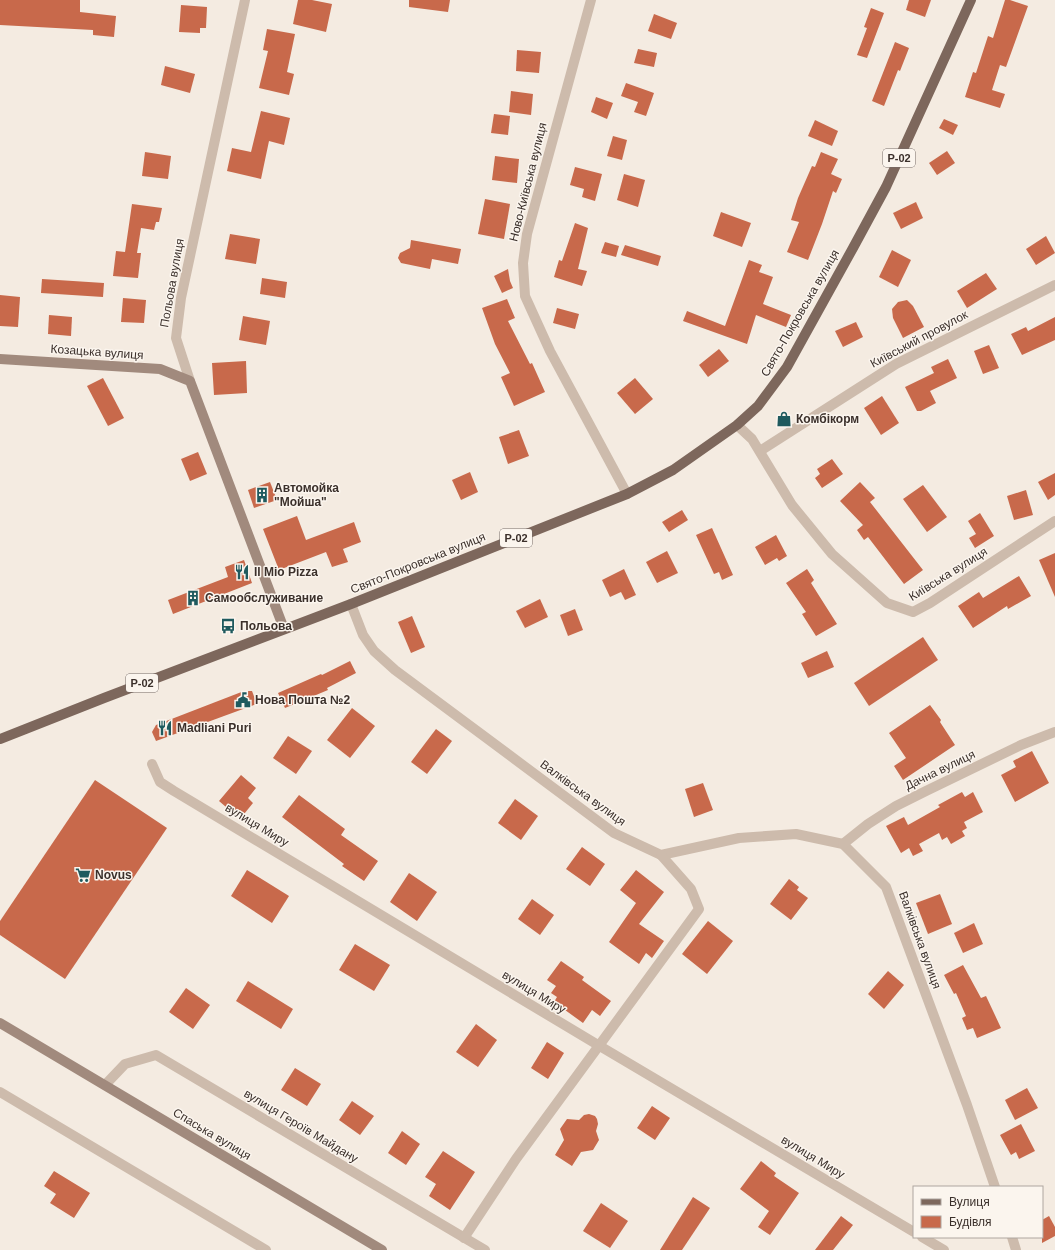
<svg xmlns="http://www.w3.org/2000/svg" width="1055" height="1250" viewBox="0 0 1055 1250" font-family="Arial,sans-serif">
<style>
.building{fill:#c8694b}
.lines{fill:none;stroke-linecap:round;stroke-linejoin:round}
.street{stroke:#cdbbac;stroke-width:10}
.secondary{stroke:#a18a7d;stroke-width:10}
.primary{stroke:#7d675c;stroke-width:10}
.labels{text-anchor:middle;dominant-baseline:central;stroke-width:3;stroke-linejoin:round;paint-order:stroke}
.shield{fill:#fbf5ee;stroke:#756b66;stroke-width:1}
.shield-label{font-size:11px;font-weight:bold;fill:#3b302b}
.street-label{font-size:12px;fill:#3b302b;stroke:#fbf5ee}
.poi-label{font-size:12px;font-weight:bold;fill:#3b302b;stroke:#fbf5ee;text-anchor:start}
</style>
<rect width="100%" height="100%" fill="#f4ebe1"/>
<g class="building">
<path d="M0,0H80V12L116,16L114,37L93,35V30L0,25Z"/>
<path d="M298,0H312L332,4L326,32L293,24Z"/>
<path d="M409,0H450L448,12L409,7Z"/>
<path d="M909,0H931L925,17L906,10Z"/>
<path d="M1005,0H1010L1028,6L1006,67L1000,65L992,90L1005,94L1000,108L965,97L973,72L976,73L988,36L993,38Z"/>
<path d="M181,5L207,7L206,28H200V33L179,32Z"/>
<path d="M871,8L884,13L867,58L857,55L867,28L864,27Z"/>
<path d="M654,14L677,23L671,39L648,31Z"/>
<path d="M267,29L295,34L287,72L294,74L289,95L259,88L268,51L263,50Z"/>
<path d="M895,42L909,48L900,71L898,70L884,106L872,101Z"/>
<path d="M638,49L657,53L654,67L634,63Z"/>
<path d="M517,50L541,52L539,73L516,71Z"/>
<path d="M165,66L195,74L190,93L161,85Z"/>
<path d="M626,83L654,93L646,116L634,112L638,102L621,96Z"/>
<path d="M511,91L533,94L531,115L509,112Z"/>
<path d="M596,97L613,103L607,119L591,112Z"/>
<path d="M261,111L290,118L284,145L269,141L261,179L227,171L232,148L251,152Z"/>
<path d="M494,114L510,116L508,135L491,133Z"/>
<path d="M944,119L958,125L953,135L939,128Z"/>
<path d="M815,120L838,131L832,146L808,136Z"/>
<path d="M613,136L627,140L622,160L607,156Z"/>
<path d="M947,151L955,163L937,175L929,163Z"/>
<path d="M145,152L171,156L168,179L142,176Z"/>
<path d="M821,152L838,159L831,174L842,179L836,193L833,191L822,224L808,260L787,252L799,222L791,220L798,198L812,166L815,167Z"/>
<path d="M495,156L519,159L517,183L492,180Z"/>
<path d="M575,167L602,174L595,201L582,197L584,189L570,185Z"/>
<path d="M624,174L645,180L638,207L617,200Z"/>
<path d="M485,199L510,204L504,239L478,234Z"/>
<path d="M916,202L923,218L901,229L893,213Z"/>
<path d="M132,204L162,208L159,222H156L154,230L141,228L137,253H141L138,278L113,276L116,251L125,252Z"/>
<path d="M721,212L751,223L742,247L713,236Z"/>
<path d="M575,223L588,228L578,269L587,271L582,286L554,277L559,260L562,261Z"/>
<path d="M230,234L260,239L256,264L225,259Z"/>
<path d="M1046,236L1055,253L1036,265L1026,249Z"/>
<path d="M411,240L461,249L458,264L432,259L430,269L401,263L398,258L400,253L410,248Z"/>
<path d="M605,242L619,246L616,257L601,253Z"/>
<path d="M625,245L661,256L658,266L621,255Z"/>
<path d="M892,250L911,260L898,287L879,277Z"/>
<path d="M749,260L762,265L759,272L773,277L763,304L791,315L786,327L756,315L747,344L683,321L687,311L725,326Z"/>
<path d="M508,269L510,281L513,288L502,293L494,276Z"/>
<path d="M986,273L997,289L967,308L957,291Z"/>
<path d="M262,278L287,282L285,298L260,294Z"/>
<path d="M42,279L104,283L103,297L41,293Z"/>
<path d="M0,295L20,297L18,327L0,326Z"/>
<path d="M123,298L146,300L144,323L121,322Z"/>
<path d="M507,299L515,318L508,321L530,364L532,363L545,392L514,406L501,377L510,373L495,344L482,308Z"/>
<path d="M907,300L913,306L924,327L903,338L893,318L892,309L898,302Z"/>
<path d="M557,308L579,314L575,329L553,323Z"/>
<path d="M49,315L72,317L71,336L48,334Z"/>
<path d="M243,316L270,321L266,345L239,340Z"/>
<path d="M1055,317V340L1022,355L1011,334L1026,327L1028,331Z"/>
<path d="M856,322L863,337L843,347L835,331Z"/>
<path d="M989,345L999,368L983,374L974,351Z"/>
<path d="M719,349L729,361L708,377L699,365Z"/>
<path d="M948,359L957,378L930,391L936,403L921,411H917L905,387L934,373L931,367Z"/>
<path d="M246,361L247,393L214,395L212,363Z"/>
<path d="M103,378L124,418L108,426L87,386Z"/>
<path d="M635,378L653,399L635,414L617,393Z"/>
<path d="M882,396L899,423L881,435L864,408Z"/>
<path d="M519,430L529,456L508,464L499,437Z"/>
<path d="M198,452L207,474L190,481L181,459Z"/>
<path d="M832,459L843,474L822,488L815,478L820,474L817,469Z"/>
<path d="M470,472L478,492L461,500L452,480Z"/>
<path d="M1055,473V495L1048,500L1038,482Z"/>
<path d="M270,482L277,500L254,508L248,490Z"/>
<path d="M860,482L875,498L870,502L923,570L904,584L868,537L864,540L857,530L863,525L840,501Z"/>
<path d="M923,485L947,517L927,532L903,499Z"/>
<path d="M1026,490L1033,515L1014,520L1007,496Z"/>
<path d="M682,510L688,520L669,532L662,522Z"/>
<path d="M980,513L994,536L975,548L969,538L976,534L968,521Z"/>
<path d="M297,516L306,540L354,522L361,542L343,549L348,562L332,567L326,552L279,570L263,529Z"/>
<path d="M712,528L733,575L722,580L719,572L714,574L696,535Z"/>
<path d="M776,535L787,556L779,561L777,558L765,565L755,547Z"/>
<path d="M667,551L678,573L657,583L646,562Z"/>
<path d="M1055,553V597L1039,560Z"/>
<path d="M244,560L252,583L173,614L168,600L228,577L225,567Z"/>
<path d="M624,569L636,595L625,600L621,592L610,597L602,580Z"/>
<path d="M807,569L814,580L811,583L837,624L816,636L802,614L806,612L786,583Z"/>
<path d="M1019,576L1031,596L1008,609L1007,606L973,628L958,606L979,592L983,598Z"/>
<path d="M540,599L548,617L525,628L516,611Z"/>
<path d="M575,609L583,630L568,636L560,615Z"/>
<path d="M412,616L425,647L411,653L398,622Z"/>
<path d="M923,637L938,660L869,706L854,683Z"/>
<path d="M827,651L834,667L808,678L801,663Z"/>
<path d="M350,661L356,673L327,688L328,690L285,708L278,693L321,674L322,675Z"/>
<path d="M244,691H252L257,704L156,741L152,732L156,725Z"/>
<path d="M930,705L941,720L940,722L955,745L903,780L894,766L906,758L889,733Z"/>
<path d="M352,708L375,726L350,758L327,740Z"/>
<path d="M436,729L452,741L427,774L411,762Z"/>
<path d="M288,736L312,751L296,774L273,758Z"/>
<path d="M1032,751L1049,783L1015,802L1001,775L1016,767L1013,761Z"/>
<path d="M241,775L256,788L248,798L253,803L240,819L219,801Z"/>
<path d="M95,780L167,828L65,979L0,935V921Z"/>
<path d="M703,783L713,810L694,817L685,789Z"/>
<path d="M962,792L965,797L973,792L983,812L964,822L967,828L962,831L965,836L951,844L947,837L942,840L939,833L919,844L923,851L913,856L909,848L901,853L886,826L904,817L908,825L940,807L938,805Z"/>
<path d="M299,795L345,829L341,835L378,861L364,881L342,866L344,864L282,817Z"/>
<path d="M515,799L538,816L521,840L498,823Z"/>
<path d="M582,847L605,864L590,886L566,869Z"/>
<path d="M247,870L289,896L272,923L231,896Z"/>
<path d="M636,870L664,892L639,924L664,941L652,958L646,953L639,964L609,942L636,903L620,890Z"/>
<path d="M409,873L437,892L417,921L390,902Z"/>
<path d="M789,879L799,887L797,890L808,898L791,920L770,904Z"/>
<path d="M940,894L952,924L928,934L916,903Z"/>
<path d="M532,899L554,915L540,935L518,919Z"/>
<path d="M708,921L733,941L707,974L682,954Z"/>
<path d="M974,923L983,944L963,953L954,933Z"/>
<path d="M355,944L390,965L374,991L339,970Z"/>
<path d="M561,961L584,977L582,980L611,1001L600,1016L592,1010L583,1023L554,1002L557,997L551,993L556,986L547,980Z"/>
<path d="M963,965L981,998L986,996L1001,1028L977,1038L973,1028L967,1030L962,1018L966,1016L956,993L954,994L944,975Z"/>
<path d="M888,971L904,985L884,1009L868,994Z"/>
<path d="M248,981L293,1009L281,1029L236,1001Z"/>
<path d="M186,988L210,1005L193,1029L169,1012Z"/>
<path d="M476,1024L497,1040L478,1067L456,1052Z"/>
<path d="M547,1042L564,1053L548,1079L531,1068Z"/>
<path d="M295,1068L321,1084L307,1106L281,1090Z"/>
<path d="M1027,1088L1038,1108L1015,1120L1005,1100Z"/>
<path d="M352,1101L374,1116L360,1135L339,1120Z"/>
<path d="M652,1106L670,1118L655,1140L637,1128Z"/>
<path d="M589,1114L595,1116L597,1119L598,1124L596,1131L599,1140L593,1150L581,1152L572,1166L555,1155L564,1140L560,1129L567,1119L579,1120L584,1115Z"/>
<path d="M1021,1124L1035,1151L1019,1159L1016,1152L1011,1155L1000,1135Z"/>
<path d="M402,1131L420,1144L406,1165L388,1153Z"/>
<path d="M443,1151L475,1172L450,1210L429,1196L436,1184L425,1177Z"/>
<path d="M761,1161L776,1173L774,1176L799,1193L770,1235L758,1227L769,1211L740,1189Z"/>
<path d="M54,1171L90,1193L74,1218L50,1203L56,1194L44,1186Z"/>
<path d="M693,1197L710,1208L682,1250H660Z"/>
<path d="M601,1203L628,1221L610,1248L583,1231Z"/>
<path d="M841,1216L853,1225L833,1250H815Z"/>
<path d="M1049,1216L1055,1227V1236L1042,1243V1220Z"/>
</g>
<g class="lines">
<g class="street">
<path d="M591,0L527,234L523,263L525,296L550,351L627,494"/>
<path d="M190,381L176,338L181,298L245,0"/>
<path d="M737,425L752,439L792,505L832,554L887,603L913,612L930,603L1055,521"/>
<path d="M760,451L896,364L1055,285"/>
<path d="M351,604L363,635L374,651L395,670L614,833L661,855L739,838L796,834L843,844L886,887L967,1105L995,1187"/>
<path d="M152,764L160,782L174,791L598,1045L914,1232"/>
<path d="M843,844L868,824L896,806L926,791L1021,745L1055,732"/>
<path d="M105,1085L125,1064L156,1055L485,1250"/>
<path d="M0,1092L266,1250"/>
<path d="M922,1237L944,1250"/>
<path d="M1012,1237L1016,1250"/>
<path d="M464,1238L516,1159L699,909L691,889L661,855"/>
</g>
<g class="secondary">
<path d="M0,359L160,369L190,381L284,629"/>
<path d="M0,1023L382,1250"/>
</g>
<path class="primary" d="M0,739L104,698L351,604L627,494L673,470L737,425L758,406L787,367L853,248L886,187L971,0"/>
</g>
<defs>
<g id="shop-bare" transform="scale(1.2)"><path d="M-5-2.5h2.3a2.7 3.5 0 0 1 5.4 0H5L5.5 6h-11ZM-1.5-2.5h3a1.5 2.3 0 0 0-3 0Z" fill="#1f5a5e" stroke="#fbf5ee" stroke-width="2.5" paint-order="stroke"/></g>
<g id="building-bare" transform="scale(1.2)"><path d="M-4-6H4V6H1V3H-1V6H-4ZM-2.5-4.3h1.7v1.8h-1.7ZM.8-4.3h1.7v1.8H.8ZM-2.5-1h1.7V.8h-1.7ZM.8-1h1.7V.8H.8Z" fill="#1f5a5e" stroke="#fbf5ee" stroke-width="2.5" paint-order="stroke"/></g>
<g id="restaurant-bare" transform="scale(1.2)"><path d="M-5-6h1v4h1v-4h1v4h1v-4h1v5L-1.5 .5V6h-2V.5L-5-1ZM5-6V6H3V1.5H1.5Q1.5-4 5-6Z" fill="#1f5a5e" stroke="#fbf5ee" stroke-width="2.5" paint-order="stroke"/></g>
<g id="bus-bare" transform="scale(1.2)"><path d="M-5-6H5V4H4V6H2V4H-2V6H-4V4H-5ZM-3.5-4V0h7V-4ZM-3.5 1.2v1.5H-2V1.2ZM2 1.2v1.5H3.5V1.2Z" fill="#1f5a5e" stroke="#fbf5ee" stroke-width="2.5" paint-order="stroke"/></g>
<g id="civic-bare" transform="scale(1.2)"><path d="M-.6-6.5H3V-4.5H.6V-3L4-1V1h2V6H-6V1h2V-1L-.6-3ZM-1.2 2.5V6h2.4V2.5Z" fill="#1f5a5e" stroke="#fbf5ee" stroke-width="2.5" paint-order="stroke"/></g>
<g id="supermarket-bare" transform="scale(1.2)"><path d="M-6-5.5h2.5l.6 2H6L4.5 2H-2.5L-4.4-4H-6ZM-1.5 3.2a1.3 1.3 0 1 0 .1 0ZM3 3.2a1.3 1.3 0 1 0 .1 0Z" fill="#1f5a5e" stroke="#fbf5ee" stroke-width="2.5" paint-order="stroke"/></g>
</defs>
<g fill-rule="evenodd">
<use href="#shop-bare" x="784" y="419"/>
<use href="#building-bare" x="262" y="495"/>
<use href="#restaurant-bare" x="242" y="572"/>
<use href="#building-bare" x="193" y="598"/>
<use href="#bus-bare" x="228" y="626"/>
<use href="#civic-bare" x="243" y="700"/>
<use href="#restaurant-bare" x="165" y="728"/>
<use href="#supermarket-bare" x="83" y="875"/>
</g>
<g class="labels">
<g class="shield">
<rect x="883" y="149" width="32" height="18" rx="3"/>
<rect x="500" y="529" width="32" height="18" rx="3"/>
<rect x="126" y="674" width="32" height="18" rx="3"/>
</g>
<g class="shield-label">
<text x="899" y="158">Р-02</text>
<text x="516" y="538">Р-02</text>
<text x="142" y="683">Р-02</text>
</g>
<g class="street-label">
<text transform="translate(528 182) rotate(-76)">Ново-Київська вулиця</text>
<text transform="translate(172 283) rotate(-80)">Польова вулиця</text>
<text transform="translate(800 313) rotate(-60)">Свято-Покровська вулиця</text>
<text transform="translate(919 339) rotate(-28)">Київський провулок</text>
<text transform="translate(97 352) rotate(4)">Козацька вулиця</text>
<text transform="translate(418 563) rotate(-22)">Свято-Покровська вулиця</text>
<text transform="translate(948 574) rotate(-32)">Київська вулиця</text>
<text transform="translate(940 770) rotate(-26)">Дачна вулиця</text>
<text transform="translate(583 793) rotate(36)">Валківська вулиця</text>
<text transform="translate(257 825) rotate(31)">вулиця Миру</text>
<text transform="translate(920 940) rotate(70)">Валківська вулиця</text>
<text transform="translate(534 992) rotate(31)">вулиця Миру</text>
<text transform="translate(301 1126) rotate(31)">вулиця Героїв Майдану</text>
<text transform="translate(212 1134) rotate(31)">Спаська вулиця</text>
<text transform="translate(813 1157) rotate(31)">вулиця Миру</text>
</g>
<g class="poi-label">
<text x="796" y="419">Комбікорм</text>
<text x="274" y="488">Автомойка<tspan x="274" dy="14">"Мойша"</tspan></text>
<text x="254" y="572">Il Mio Pizza</text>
<text x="205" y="598">Самообслуживание</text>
<text x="240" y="626">Польова</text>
<text x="255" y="700">Нова Пошта №2</text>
<text x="177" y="728">Madliani Puri</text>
<text x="95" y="875">Novus</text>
</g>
</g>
<rect x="913" y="1186" width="130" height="52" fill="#fbf5ee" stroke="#aea6a0"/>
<rect x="921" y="1199" width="20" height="6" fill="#7d675c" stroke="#aea6a0"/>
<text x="949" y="1206" font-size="12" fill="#3b302b">Вулиця</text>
<rect x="921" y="1216" width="20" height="12" fill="#c8694b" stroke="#aea6a0"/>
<text x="949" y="1226" font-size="12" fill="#3b302b">Будівля</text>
</svg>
